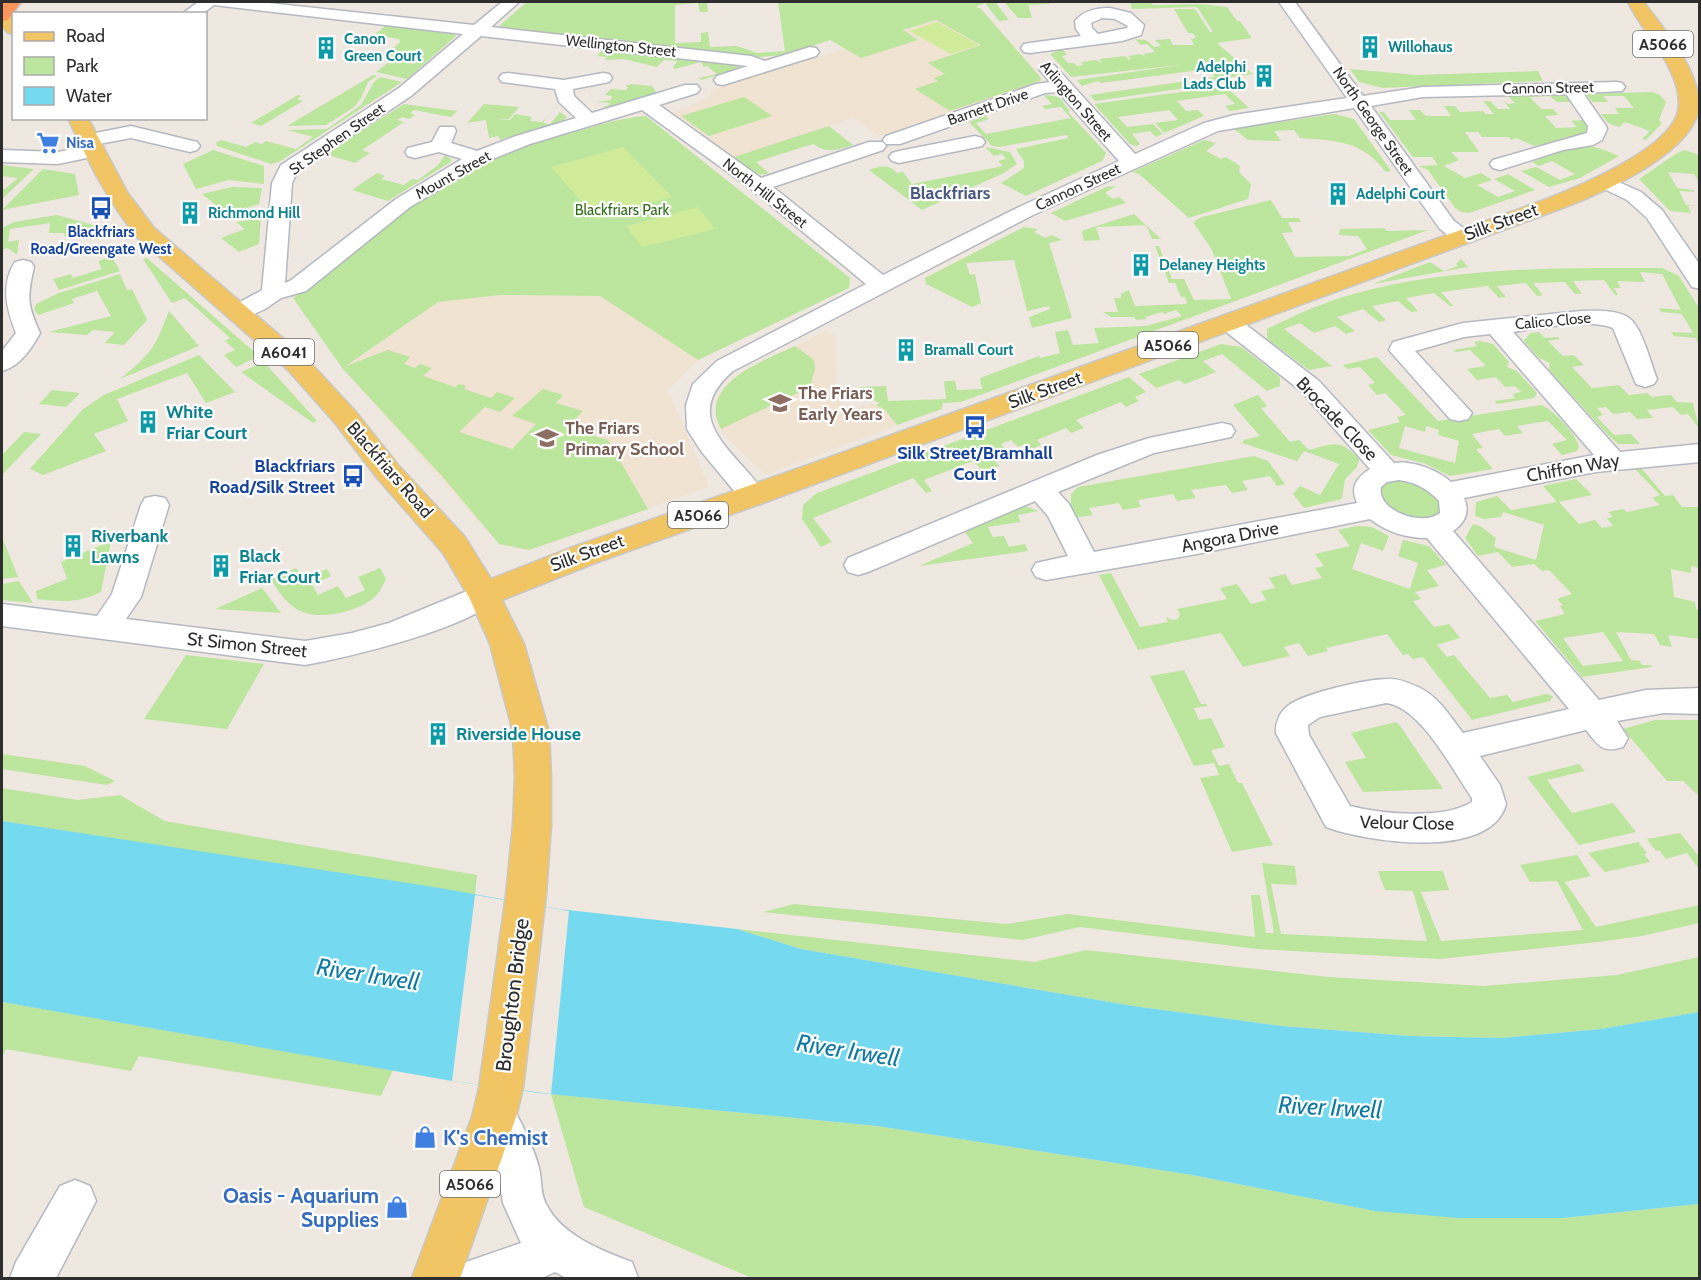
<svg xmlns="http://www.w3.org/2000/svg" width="1701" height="1280" viewBox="0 0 1701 1280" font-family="Cabin,sans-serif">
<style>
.education{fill:#f0e3d1}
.green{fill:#bce59e;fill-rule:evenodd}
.pitch{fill:#d0ec9a}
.water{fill:#75d9ef}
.pier{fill:#efe8e1}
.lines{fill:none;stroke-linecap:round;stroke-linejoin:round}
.minor-casing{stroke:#b4b8c1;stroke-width:3}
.major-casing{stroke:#c9c9c9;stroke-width:3}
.highway-casing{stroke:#c9c9c9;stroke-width:3}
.minor{fill:#fff;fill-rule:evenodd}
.major{fill:#f1c563;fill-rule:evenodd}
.highway{fill:#fe965c;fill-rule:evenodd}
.labels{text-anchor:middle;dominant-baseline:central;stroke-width:4.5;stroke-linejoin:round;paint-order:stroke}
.far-culture-label{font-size:15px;font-weight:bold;fill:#0d838f;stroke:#fff;text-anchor:start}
.far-street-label{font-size:15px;fill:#2e2e2e;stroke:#fff}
.far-shop-label{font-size:15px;font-weight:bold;fill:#366cbe;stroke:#fff;text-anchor:start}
.far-park-label{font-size:15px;fill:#336d1b;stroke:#fff}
.far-transit-label{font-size:15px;font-weight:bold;fill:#164399;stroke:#fff}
.shield{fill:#fff;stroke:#6d6d6d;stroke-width:1.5}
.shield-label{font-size:16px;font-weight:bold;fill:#2e2e2e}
.far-quarter-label{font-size:18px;font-weight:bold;fill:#4d5a80;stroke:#fff}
.street-label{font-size:18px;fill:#2e2e2e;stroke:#fff}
.education-label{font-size:18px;font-weight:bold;fill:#785e54;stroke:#fff;text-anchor:start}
.culture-label{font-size:18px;font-weight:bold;fill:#0d838f;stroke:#fff;text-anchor:start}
.transit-label{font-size:18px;font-weight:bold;fill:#164399;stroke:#fff}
.near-street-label{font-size:21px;fill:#2e2e2e;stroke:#fff}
.near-shop-label{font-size:21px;font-weight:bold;fill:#366cbe;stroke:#fff;text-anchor:start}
.near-water-label{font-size:24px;font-style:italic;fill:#0e7ba2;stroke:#fff}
</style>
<rect width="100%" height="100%" fill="#efe8e1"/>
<g class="education">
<path d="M975,8L981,9L1042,78L1041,82L880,136L853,118L734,157L674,113L711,96V90Z"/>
<path d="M500,295L600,296L698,360L668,390L709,487L529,550L499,544L343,369L438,302Z"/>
<path d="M824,332L835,335L836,396L848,409L870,404L876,405L885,410L897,425L768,474L763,473L723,434L718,424L717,402L736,375Z"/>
</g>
<g class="green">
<path d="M527,2H707L708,12H700L698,3L675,5V43L701,42V33L708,32L710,47L737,46L757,53L785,51L778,2H1049L1050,4L1028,5L1032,18H1018L1005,3H996L1009,20L999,21L985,3L976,7L981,9L1041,78L1040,81L950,111L915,89L938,81L933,78L945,74L928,63L981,45L936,20L903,30L918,40L861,58L830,40L786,55L760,57L503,28L500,25Z"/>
<path d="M1130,2H1151L1153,5L1200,4L1227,7L1237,21H1240L1252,38L1217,43L1253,74L1225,78L1228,82L1095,101L1090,95L1215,77L1207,69L1101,83L1098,81L1082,86L1077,80L1180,65L1071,77L1050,54L1055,52L1054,49L1062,48L1067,55L1062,56L1068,63H1074L1077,66L1083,65L1081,62L1096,60L1102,63L1099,59L1125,56L1129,60L1131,59L1128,56L1140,54L1146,57L1143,54L1155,52L1147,44L1141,45L1135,39L1146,40L1154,47L1161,46L1155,40L1170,39L1173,45H1194L1191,39L1196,38L1193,33H1188L1174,9H1195L1210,32H1213L1198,8L1195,7L1132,9Z"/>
<path d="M386,25L451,33L456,36L407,79L376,72L393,59L384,57L400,42L399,39L374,35Z"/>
<path d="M603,49L736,65L739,66L735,70L701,80L699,78L717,74L707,66L704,67L701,62L675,69L673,68L677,61L664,60L657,67L623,59L605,60L607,57L597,56Z"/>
<path d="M1350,69L1416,75L1538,71L1543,81L1383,88L1359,82Z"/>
<path d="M373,75L377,76L368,82L361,98L354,107L326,125L287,126Z"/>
<path d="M380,77L402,82L279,162L271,164L217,146L216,143L221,140L246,147L255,142L262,144L266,141L296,149L313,137L287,130L327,129L361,105L374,82Z"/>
<path d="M631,84L652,86L657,93L606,108L603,106H608L610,103L597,102L611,100L612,96L605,95L611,89L626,90L628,87L625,86Z"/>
<path d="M1225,86L1249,108L1230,111L1225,106L1235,104L1225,94L1177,101L1186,111L1198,110L1204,116L1164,133L1155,123L1178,120L1169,110L1118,117L1127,127L1153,124L1163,134L1156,137L1150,131L1132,134L1140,144L1137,146L1130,144L1094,104Z"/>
<path d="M1652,92L1660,95L1666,102L1659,120L1662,123L1646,140L1642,139L1650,131L1625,122L1619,127L1608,123L1601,114H1619L1615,108H1634L1624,96H1603L1608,102H1592L1586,94Z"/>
<path d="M1563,94L1572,102H1557L1550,96L1530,97L1541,109H1553L1558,115L1545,116L1556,128L1577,127L1571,121L1585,120L1588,129L1580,137L1534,146L1516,138L1511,140L1509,137H1482L1478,132H1465L1479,152H1451L1459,160L1444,166L1465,178L1481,173L1492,180L1477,185L1498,197L1515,191L1494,179L1508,174L1535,190L1469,213L1461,212L1455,208L1428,170L1419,166L1438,165L1432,157H1413L1379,112H1384L1390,120H1416L1409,110H1420L1426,116H1451L1444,106H1455L1460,112L1483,111L1486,114H1494L1483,101H1490L1498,109H1510L1503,100L1508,104L1515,103L1507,95Z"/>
<path d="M298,95L301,96L297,99L303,101L261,126L251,123Z"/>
<path d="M1046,95L1059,97L1070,111L1068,112L1106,153L1102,161L1026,196L1001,183L1024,168V161L1016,149L1069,138L1066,135L999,147L992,146L969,122L986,116L989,119L976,123L986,134L1071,118L1061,107L1045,109L1042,106L1052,104L1044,96Z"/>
<path d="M744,97L772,116L709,136L681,116Z"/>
<path d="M404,104L457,111L451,117L414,110L410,113L415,115L409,119L402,117L397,120L404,122L362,150L370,153L355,163L325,154Z"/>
<path d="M484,104L519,107L509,119H497L510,120L515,114L532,117L530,121L542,122L547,117L543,123L550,124L560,112L567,117L563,121L500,140L498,136L489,138L486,120L467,123Z"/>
<path d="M1334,114L1354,119L1391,171L1386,172C1361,140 1337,141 1300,138L1294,130L1274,131L1281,141L1248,140L1234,129Z"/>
<path d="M646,116L850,278L849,288L698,360L600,296L500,295L438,302L346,366L388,350L410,357L404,364L415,368L420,364L432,368L423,376L455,387L459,384L466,386L464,389L491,398L497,392L515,398L500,412L485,407L459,432L512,449L536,424L512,416L543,389L563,395L556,403L583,411L567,428L608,440L648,509L529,550L499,544L442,476L343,369L293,298L383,229C416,198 473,160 516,148C532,143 549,140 565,135C592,127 618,118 646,116Z"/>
<path d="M829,126L853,145C837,150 828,154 813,144L756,162L769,173C754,179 745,166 734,157Z"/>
<path d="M1204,140L1216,143L1206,151L1221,159L1226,157L1240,166L1239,172L1251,184L1248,199L1189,218L1139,174L1132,172Z"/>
<path d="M1584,146L1599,148L1619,156L1580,178L1549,187L1521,171L1536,167L1560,180L1575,174L1552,161L1539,166L1532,162L1565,149Z"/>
<path d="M985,147L1010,152L1017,164L1004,173L922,210L869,170C880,166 889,164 897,173L903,172L912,184L1003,166L998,161L1006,159L1002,154L994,156Z"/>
<path d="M213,150L264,166V184L229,180L196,189L183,164Z"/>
<path d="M1685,150L1699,155V183L1694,174L1668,172L1677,188L1693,190L1695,192L1679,191L1686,205L1699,206H1688L1691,213L1670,211L1639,179C1649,173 1677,151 1685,150Z"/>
<path d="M445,155L452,160L449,163L388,201L352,190L377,173L385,176L381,179L404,185L412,179L418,180L438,165Z"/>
<path d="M2,165L34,169L2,199V189H5L18,178L2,176Z"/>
<path d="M43,169L75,174L79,195L2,210Z"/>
<path d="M1116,186L1105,193L1113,199L1119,197L1126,203L1065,221L1051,213L1106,187Z"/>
<path d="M232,187L262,188L259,204L227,214L202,194Z"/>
<path d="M1271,200L1282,218H1299L1301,222H1288L1293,232L1282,233L1295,257L1349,256L1367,249L1358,236L1339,235L1340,229L1384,228L1387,231L1428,230L961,402L943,403L942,409L897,425L885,410L876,405L880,403L867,397L859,387L886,386L888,401L946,399L944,381H955L957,390L982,389L980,378L1039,356L1040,358L1060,353L1055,332L1068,330L1073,345L1099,343L1094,328L1146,326L1182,316L1176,310L1164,314L1162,312L1145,317L1147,319L1136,320L1134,317H1111L1103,312H1118L1114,298H1121V294L1129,290L1135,306L1187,304L1185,297H1181L1175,283H1169L1155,246H1159L1172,279H1184L1194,300L1231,299L1212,250L1193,222L1202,217Z"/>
<path d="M1134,214L1161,239H1152L1146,225L1096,227L1100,240L1084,241L1082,232L1084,230Z"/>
<path d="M57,215L97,226L101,233L85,238L82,232L65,237L64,233H49L50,223L10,229L8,242L19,240L17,255L8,248L2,250V228L14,222Z"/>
<path d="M257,218H261L259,244L239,252L221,238L245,229L236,222Z"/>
<path d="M1024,227L1038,229L1034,232L1045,238L1052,235L1062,240L1049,243L1072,318L1032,328L1029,317L1050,309L1049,306L1027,311L1014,260L966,263L970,275L975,274L981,303L972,307L926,284L925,278Z"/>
<path d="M112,257L120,271L59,290L53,279L71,274L73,278L102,269L98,261Z"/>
<path d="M147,258L259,356L236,367L224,355L235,350L225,341L230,338L185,298L172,303L143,259Z"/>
<path d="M1461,259L1468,267L1373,284L1430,262L1444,271L1458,266L1456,264Z"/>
<path d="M1662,268L1679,276L1699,308V346L1696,338L1674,336L1671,332L1693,333L1682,314L1661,312L1659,308L1681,310L1662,274L1640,272L1645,282L1617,281L1621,288H1614L1618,295H1615L1604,280L1573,281L1582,294H1575L1565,282L1533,283L1543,295L1537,296L1526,283L1497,286L1506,297L1499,298L1488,286L1441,292L1453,306H1450L1434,293L1406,298L1418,311L1411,312L1398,301L1372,306L1386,320L1379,322L1363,309L1337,317L1355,331L1346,334L1335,326L1314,333L1300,323L1284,329L1332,366L1309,370L1267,339V329C1292,317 1317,305 1343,297C1447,266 1556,268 1662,268Z"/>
<path d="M120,274L127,290L132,289L147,320L124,345L105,343L115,332L93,330L87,335L49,332L111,316L97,291L72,299L74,303L38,315L34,309L36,304L59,293Z"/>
<path d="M169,311L199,346L120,379C151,354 155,348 169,311Z"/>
<path d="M1539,332L1545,338L1558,337L1560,339L1548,341L1563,356L1574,355L1584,365L1572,367L1592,388L1619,385L1629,395L1647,393L1652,397L1671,395L1677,402L1693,403L1699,428L1688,414L1681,415L1673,407L1647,410L1653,418L1637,419L1630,412L1613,414L1606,407L1597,408L1603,415L1597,417L1614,435L1631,434L1640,444H1618L1608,435L1549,370L1550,363L1539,358L1524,341L1530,333Z"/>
<path d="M1480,341L1493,344L1509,362L1507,367L1517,371L1537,393L1534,398L1497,404L1495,401L1515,398L1512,394L1521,392L1515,386L1505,387L1496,377L1477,380L1467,369L1486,366L1470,350L1456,352L1453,350L1477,346L1474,342Z"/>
<path d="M1221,344L1241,347L1280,377V386L1267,391L1222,354L1203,361L1216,372L1185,384L1179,380L1156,388L1139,374Z"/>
<path d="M795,346L814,360L815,369L810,387L721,429C696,384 765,360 795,346Z"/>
<path d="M199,355L235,392L206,403L187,373L117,399L128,421L94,434L106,451L43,475L30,469L83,409L104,395Z"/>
<path d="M1377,357L1438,421L1541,405C1552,408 1578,436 1579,447L1577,451L1562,455L1552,444L1567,440L1548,421L1517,426L1523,433L1505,436L1499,429L1472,434L1483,448L1476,449L1493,469L1450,476L1426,464L1391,455L1368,430L1400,422L1397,417L1406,415L1385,393L1377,395L1368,385L1375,383L1360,367L1347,369L1343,365ZM1405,426L1425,432L1426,426L1439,430L1438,435L1459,441L1455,463L1399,448Z"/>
<path d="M264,362L317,421L313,423L241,372Z"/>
<path d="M1129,377L1146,392L1135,397L1139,401L1126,407L1121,402L1076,420L1084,428L1071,433L1066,428L1037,440L1041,445L1029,450L1023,445L1018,447L1011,440L1001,444L1007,451L992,457L999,466L984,472L973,461L924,480L932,491L926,493L913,478L813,518L832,542L821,547L802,519L803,505L817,493Z"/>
<path d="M52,390L80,393L66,407L39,404Z"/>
<path d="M1258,395L1267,406L1261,408L1290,442L1299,440L1309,450C1335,444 1339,438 1359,459L1357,467L1345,479L1342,499L1304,508L1293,494L1300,486L1320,495L1339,464L1304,451L1297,461L1242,443L1244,440L1260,436L1233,405Z"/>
<path d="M24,432L41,434L2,475V455Z"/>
<path d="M1254,456L1268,461L1285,484L1277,486L1270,476L1242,481L1248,490L1232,493L1226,485L1191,490L1196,498L1177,501L1173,494L1138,500L1141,507L1123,510L1119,503L1089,508L1093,515L1075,518L1071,509V494L1078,487Z"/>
<path d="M1635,469H1642L1665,496L1673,495L1682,507H1699V568L1691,566V573L1671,569L1674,597L1695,602L1696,609L1699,610V639L1668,635L1672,647L1660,645L1654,634L1616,632L1631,660L1640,661L1642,665H1651L1652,667L1582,677L1535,621L1565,614L1560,606L1563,605L1557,599L1572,594L1549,570L1542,571L1534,564L1512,567L1498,552L1478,556L1465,538L1473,524L1480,526L1496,538L1494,547L1536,560L1544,525L1503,512L1501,517L1484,519L1475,516L1476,502L1497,496L1511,510L1557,502L1543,486L1576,479L1592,495L1559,502L1579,524L1595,520L1602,528L1613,526L1607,518L1613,517L1608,512L1623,509L1627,512L1660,505L1652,498L1660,495ZM1603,632L1623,661L1583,666L1563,638Z"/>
<path d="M1390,479H1411L1439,495L1441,515L1426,522L1384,510L1377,488Z"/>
<path d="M1028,507L1038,511L1018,515L1020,522L988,527L993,537L1004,536L1009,547L1025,544L1028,551L919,566L973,543L964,531C979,525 1015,506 1028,507Z"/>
<path d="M1356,526L1372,527L1389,536L1383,551L1361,543L1352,569L1410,589L1418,563L1398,556L1403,540L1429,546L1446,565L1427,570L1439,586L1415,592L1421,599L1413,601L1434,627L1449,624L1460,638L1437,645L1447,657L1454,655L1490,698L1507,695L1513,702L1546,694L1553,696L1550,701L1472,720L1423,657L1413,659L1408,654L1403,655L1387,634L1326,648L1328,651L1308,656L1299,643L1284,647L1290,656L1243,667L1221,633L1138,650L1099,575L1111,573L1140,627L1168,622L1166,617L1172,620L1178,619L1180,614L1177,609L1227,599L1220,588L1237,584L1251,604L1266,600L1261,591L1275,588L1269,578L1285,574L1292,585L1322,578L1315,568L1324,566L1315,554L1350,546L1338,530Z"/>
<path d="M2,537L18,577L2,579Z"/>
<path d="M111,541L101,592C79,603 61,602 37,599L36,591L67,579L61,562Z"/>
<path d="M296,568L304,578L327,569L331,576L312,585L318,595L338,586L346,598L365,590L358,577L380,568L386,579C383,585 380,591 376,596C358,612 317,623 295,608C285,601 277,590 271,579Z"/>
<path d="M19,581L33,603L2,600V584Z"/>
<path d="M262,588L281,613L215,609Z"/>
<path d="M186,655L264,664L227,729L144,719Z"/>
<path d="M1184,670L1201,704H1206L1208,706L1194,708L1199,720L1211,718L1225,747L1211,750L1219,766L1229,764L1238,783H1242L1273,845L1232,852L1200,778L1219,775L1214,763L1194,766L1150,676Z"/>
<path d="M1655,720H1699V796L1683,781H1667L1623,729Z"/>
<path d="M1396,722L1398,723L1443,789L1363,792L1345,762L1366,758L1351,733Z"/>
<path d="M2,754L85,766L115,781L107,785L2,769Z"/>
<path d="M1579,764L1585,771L1547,780L1572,813L1613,803L1636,832L1579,845L1527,777Z"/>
<path d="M2,788L78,800L120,795L165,821L477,875L475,895L2,821Z"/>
<path d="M1680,833L1697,854H1699V869L1687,853L1666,859L1659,850L1656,851L1647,839Z"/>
<path d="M1638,842L1647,853L1644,854L1650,862L1605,872L1588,853Z"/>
<path d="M1577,855L1591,876L1565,882L1596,927L1699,905V923L1642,936L1598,942L1440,959L1257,949L1080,927L1023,940L763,912L794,904L1007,924L1068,914L1255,937L1251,895H1260L1266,933H1274L1262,863L1295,866L1297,885L1271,884L1281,934L1427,941L1413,891L1385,890L1378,871H1443L1449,890L1421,892L1441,941L1583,930L1557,881L1530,882L1520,865Z"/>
<path d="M737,929L1034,962L1086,950L1329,977L1484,986L1617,975L1699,957V1012L1601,1029L1501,1038L1410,1036L1282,1026L1133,1006L801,949Z"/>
<path d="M2,1002L393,1070L381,1096L139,1056L131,1071L6,1049L2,1057Z"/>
<path d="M551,1094L877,1126L1192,1175L1375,1211L1563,1218L1699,1204V1278H752L584,1207Z"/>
</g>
<g class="pitch">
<path d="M937,22L979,45L951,54L909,31Z"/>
<path d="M623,147L672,197L597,219L551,167Z"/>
<path d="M698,207L715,229L642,247L626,226Z"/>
</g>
<path class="water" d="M2,821L434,887L559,909L737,929L801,949L1133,1006L1282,1026L1410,1036L1501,1038L1601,1029L1699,1012V1204L1563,1218H1459L1375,1211L1192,1175L877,1126L539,1093L452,1081L2,1002Z"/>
<path class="pier" d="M475,895L569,911L551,1094L452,1081Z"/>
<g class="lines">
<g class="minor-casing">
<g id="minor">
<path d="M198,2H259L474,25L502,2H519L491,27L751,56L765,61L810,47L816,48L819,52L816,56L723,85L717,84L714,80L717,76L748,66L481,36L411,96L297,172L292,183L285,283L290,281L396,199L462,159L439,152L415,158L408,156L405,152L408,148L432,142L440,127H454L456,131L451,143L477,151L516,136L576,118L559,102L555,89L502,82L499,78L502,74L508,73L564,80L603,73L609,74L612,78L609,82L573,89L574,96L592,113L685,85H697L700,89L697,93L659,105L761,178L869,142H883L886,146L883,150L773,187L883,275L1019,207L1119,161L1058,92L1045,93L900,144H886L883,140L886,136L1036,84L1050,82L1039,69L1042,65H1054L1135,154L1204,123L1234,115L1347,98L1279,2H1295L1363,96L1423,87L1616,82L1622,83L1625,87L1622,91L1583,93L1606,126L1607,129L1602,140L1593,145L1563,150L1500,170L1493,168L1490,164L1493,160L1587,133L1588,126L1566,94L1423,97L1371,106L1454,221L1474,236L1470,240C1457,244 1450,237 1440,229L1354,108L1218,131L1033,215L733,371C675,421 741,454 766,496L762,503L753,505L744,503L701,451L687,429L686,405L693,384L717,361L866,284L751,189L642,110L530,144L485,162L410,207L306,291L281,298L265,309L247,317L239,319L231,317L228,312L231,307L262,290L272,183L281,165L399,88L463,34L214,5L202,14H182Z"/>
<path d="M1110,8L1131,13L1144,25L1141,35L1122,41L1030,53L1024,52L1021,48L1024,44L1030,43L1081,36L1076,29L1075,21C1084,10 1097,8 1110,8ZM1102,18L1115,19L1128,26L1127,28L1098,34L1092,28L1091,23Z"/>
<path d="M131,126L197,142L200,146L197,150L190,152L131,138L88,146L81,144L78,140L81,136Z"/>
<path d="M975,136L982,138L985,142L982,146L899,163L892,161L889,157L892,153L899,151Z"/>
<path d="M94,145L101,147L104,151L101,155L58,164L2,162V150L58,152Z"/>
<path d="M1605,176L1641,192L1662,210L1700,265V289L1692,287L1647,218L1627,200L1598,186L1595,182L1598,178Z"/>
<path d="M23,260L31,262L34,267C27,298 27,304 40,333C32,348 19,367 2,371V351L16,333C7,310 0,285 15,262Z"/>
<path d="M1581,311C1595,311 1616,309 1629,318C1642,327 1651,364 1657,379L1654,384L1645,387L1636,384L1615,333L1613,328C1589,318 1539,328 1513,332L1620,452L1700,444V462L1595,472L1464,498C1470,512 1465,523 1453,531L1599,700L1646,690L1700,688V714L1664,713L1617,721L1628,738L1623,747C1602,754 1598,745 1586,730L1480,756L1500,785L1506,804C1491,861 1366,842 1326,827L1276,733C1275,723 1280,711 1289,705C1305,693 1367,679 1387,679C1397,678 1409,683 1418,687C1438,696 1450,716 1463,733L1569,709L1427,538C1406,538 1387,532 1370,519L1197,554L1046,580L1036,577L1032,570L1036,563L1068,556L1048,516L1035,501L868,572L858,575L848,572L844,565L848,558L1097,455L1149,438L1222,423L1231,425L1235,431L1231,437L1154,453L1058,492L1069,504L1094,552L1357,503C1350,487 1356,478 1370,469L1301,391L1220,327L1216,322L1220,317L1228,315L1236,317L1319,381L1394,463C1412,460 1438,470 1451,482L1594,455L1490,334L1464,337L1415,351L1472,413L1468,419L1459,421L1450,419L1389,350L1393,342L1463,323ZM1399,480C1415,482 1428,489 1439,501L1440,513C1423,527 1376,511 1381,487L1387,482ZM1386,703C1421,707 1453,771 1472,798V802C1443,820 1382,814 1350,806L1309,735L1308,725L1320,717Z"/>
<path d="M155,496L165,498L169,505L141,597L126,619L305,641L352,633L389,623L484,584L494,587L499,595C481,626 342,659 305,665L2,626V604L97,616L112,594L141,505L145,498Z"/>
<path d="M494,1097C498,1098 503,1100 507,1102C517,1109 536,1154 539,1168C542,1179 540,1193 546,1204C562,1236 601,1250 632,1262L638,1278H566L555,1272L542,1278H460L466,1262L521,1243L503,1203L496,1160L474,1117L480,1103Z"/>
<path d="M75,1180L90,1186L96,1201L56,1278H10L16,1262L60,1186Z"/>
</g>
</g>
<g class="major-casing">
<g id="major">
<path d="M1628,2H1644C1664,30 1696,65 1699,102C1701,151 1598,195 1560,209L763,503L595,563L502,600L524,644L549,732L551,777V825L546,895L523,1088L516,1117L460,1278H412L472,1117L479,1088L506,895L513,825L515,777L513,732L490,644L469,597L443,553L378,479L335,423L288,370L138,238C108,202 88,161 68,118H88L127,192L154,228L306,358L355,411L398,465L465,537L491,579L573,547L811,464L1544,200C1578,187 1664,151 1677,115C1680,107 1679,97 1677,88C1668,55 1642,31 1628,2Z"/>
<path d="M2,11L8,12L14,18V34L8,33L2,26Z"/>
</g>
</g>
<g class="highway-casing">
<path id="highway" d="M3,2H21L8,20L2,21Z"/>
</g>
<use href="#minor" class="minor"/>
<use href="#major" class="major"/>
<use href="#highway" class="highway"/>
</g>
<defs>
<g id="building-bare" transform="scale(1.8)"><path d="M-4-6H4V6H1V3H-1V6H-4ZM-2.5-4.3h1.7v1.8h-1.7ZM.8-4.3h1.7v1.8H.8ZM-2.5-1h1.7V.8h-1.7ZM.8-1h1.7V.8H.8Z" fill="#0f9aa8" stroke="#fff" stroke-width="2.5" paint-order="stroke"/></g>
<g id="supermarket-bare" transform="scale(1.8)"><path d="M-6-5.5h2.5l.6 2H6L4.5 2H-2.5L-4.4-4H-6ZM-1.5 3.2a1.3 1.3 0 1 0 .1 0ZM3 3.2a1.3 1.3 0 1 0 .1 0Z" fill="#3f7fe0" stroke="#fff" stroke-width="2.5" paint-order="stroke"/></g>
<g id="bus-bare" transform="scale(1.8)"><path d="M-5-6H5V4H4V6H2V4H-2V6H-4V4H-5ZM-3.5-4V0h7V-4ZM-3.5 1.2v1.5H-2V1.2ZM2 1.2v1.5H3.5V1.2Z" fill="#1a4fb4" stroke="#fff" stroke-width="2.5" paint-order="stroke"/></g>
<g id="school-bare" transform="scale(1.8)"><path d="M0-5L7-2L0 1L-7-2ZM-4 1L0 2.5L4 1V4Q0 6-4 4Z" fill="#8d6e63" stroke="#fff" stroke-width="2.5" paint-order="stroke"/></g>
<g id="shop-bare" transform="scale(1.8)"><path d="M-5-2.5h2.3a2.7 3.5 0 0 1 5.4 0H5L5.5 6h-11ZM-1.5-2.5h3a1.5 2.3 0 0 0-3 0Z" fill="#3f7fe0" stroke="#fff" stroke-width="2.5" paint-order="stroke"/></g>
</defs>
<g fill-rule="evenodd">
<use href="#building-bare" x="1370" y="47"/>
<use href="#building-bare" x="326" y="48"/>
<use href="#building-bare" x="1264" y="76"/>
<use href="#supermarket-bare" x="48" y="143"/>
<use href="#building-bare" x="1338" y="194"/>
<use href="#bus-bare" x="101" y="208"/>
<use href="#building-bare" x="190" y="213"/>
<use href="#building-bare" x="1141" y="265"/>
<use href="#building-bare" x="906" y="350"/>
<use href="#school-bare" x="780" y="403"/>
<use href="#building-bare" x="148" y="422"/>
<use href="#bus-bare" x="975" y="427"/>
<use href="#school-bare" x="547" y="438"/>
<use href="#bus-bare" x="353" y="476"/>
<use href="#building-bare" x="73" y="546"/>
<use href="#building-bare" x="221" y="566"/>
<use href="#building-bare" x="438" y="734"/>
<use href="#shop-bare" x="425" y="1137"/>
<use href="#shop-bare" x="397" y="1207"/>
</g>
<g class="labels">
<g class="far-culture-label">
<text x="344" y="39">Canon<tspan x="344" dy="17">Green Court</tspan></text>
<text x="1388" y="47">Willohaus</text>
<text x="1246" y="67" text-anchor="end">Adelphi<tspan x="1246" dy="17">Lads Club</tspan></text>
<text x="1356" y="194">Adelphi Court</text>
<text x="208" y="213">Richmond Hill</text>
<text x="1159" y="265">Delaney Heights</text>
<text x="924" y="350">Bramall Court</text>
</g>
<g class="far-street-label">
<text transform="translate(621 46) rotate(6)">Wellington Street</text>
<text transform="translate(1548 88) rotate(-1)">Cannon Street</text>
<text transform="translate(1076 101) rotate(49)">Arlington Street</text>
<text transform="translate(988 107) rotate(-19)">Barnett Drive</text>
<text transform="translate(1373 121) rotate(55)">North George Street</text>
<text transform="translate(337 139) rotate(-35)">St Stephen Street</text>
<text transform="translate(453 175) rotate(-29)">Mount Street</text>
<text transform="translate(1078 187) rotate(-25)">Cannon Street</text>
<text transform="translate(765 193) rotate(38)">North Hill Street</text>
<text transform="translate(1553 321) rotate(-5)">Calico Close</text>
</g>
<g class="far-shop-label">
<text x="66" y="143">Nisa</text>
</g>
<g class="far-park-label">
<text x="622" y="210">Blackfriars Park</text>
</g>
<g class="far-transit-label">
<text x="101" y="232">Blackfriars<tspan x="101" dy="17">Road/Greengate West</tspan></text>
</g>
<g class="shield">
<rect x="1633" y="31" width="60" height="26" rx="4.5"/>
<rect x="1138" y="332" width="60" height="26" rx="4.5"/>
<rect x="254" y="339" width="60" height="26" rx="4.5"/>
<rect x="668" y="502" width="60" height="26" rx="4.5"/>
<rect x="440" y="1171" width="60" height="26" rx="4.5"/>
</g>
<g class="shield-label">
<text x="1663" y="44">A5066</text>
<text x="1168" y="345">A5066</text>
<text x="284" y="352">A6041</text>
<text x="698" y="515">A5066</text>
<text x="470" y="1184">A5066</text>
</g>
<g class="far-quarter-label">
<text x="950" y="193">Blackfriars</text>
</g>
<g class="street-label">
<text transform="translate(1501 222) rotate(-20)">Silk Street</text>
<text transform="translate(1045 390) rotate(-20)">Silk Street</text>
<text transform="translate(1337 419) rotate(46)">Brocade Close</text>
<text transform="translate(1573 468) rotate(-10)">Chiffon Way</text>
<text transform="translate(390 470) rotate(49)">Blackfriars Road</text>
<text transform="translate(1230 537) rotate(-11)">Angora Drive</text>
<text transform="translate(587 553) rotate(-20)">Silk Street</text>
<text transform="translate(247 645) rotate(6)">St Simon Street</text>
<text transform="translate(1407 823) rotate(1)">Velour Close</text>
</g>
<g class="education-label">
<text x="798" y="393">The Friars<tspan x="798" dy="21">Early Years</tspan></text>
<text x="565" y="428">The Friars<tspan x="565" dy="21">Primary School</tspan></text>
</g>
<g class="culture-label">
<text x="166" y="412">White<tspan x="166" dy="21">Friar Court</tspan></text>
<text x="91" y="536">Riverbank<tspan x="91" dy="21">Lawns</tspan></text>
<text x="239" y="556">Black<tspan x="239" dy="21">Friar Court</tspan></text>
<text x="456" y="734">Riverside House</text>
</g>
<g class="transit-label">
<text x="975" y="453">Silk Street/Bramhall<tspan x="975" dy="21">Court</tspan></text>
<text x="335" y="466" text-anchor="end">Blackfriars<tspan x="335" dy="21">Road/Silk Street</tspan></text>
</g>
<g class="near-street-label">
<text transform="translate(512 995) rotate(-83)">Broughton Bridge</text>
</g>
<g class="near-shop-label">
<text x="443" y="1137">K's Chemist</text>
<text x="379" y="1195" text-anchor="end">Oasis - Aquarium<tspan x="379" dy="24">Supplies</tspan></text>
</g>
<g class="near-water-label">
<text transform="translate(368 974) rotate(9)">River Irwell</text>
<text transform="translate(848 1050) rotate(9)">River Irwell</text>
<text transform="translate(1330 1107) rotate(3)">River Irwell</text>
</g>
</g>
<rect width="1701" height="1280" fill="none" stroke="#2e2e2e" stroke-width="6"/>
<rect x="12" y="12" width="195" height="108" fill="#ffffff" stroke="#ababab" stroke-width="1.5"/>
<rect x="24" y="32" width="30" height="9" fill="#f1c563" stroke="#ababab" stroke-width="1.5"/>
<text x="66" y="42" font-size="18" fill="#2e2e2e">Road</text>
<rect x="24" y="57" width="30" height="18" fill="#bce59e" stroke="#ababab" stroke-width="1.5"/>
<text x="66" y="72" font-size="18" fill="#2e2e2e">Park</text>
<rect x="24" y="87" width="30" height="18" fill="#75d9ef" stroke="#ababab" stroke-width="1.5"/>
<text x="66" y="102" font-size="18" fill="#2e2e2e">Water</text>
</svg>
